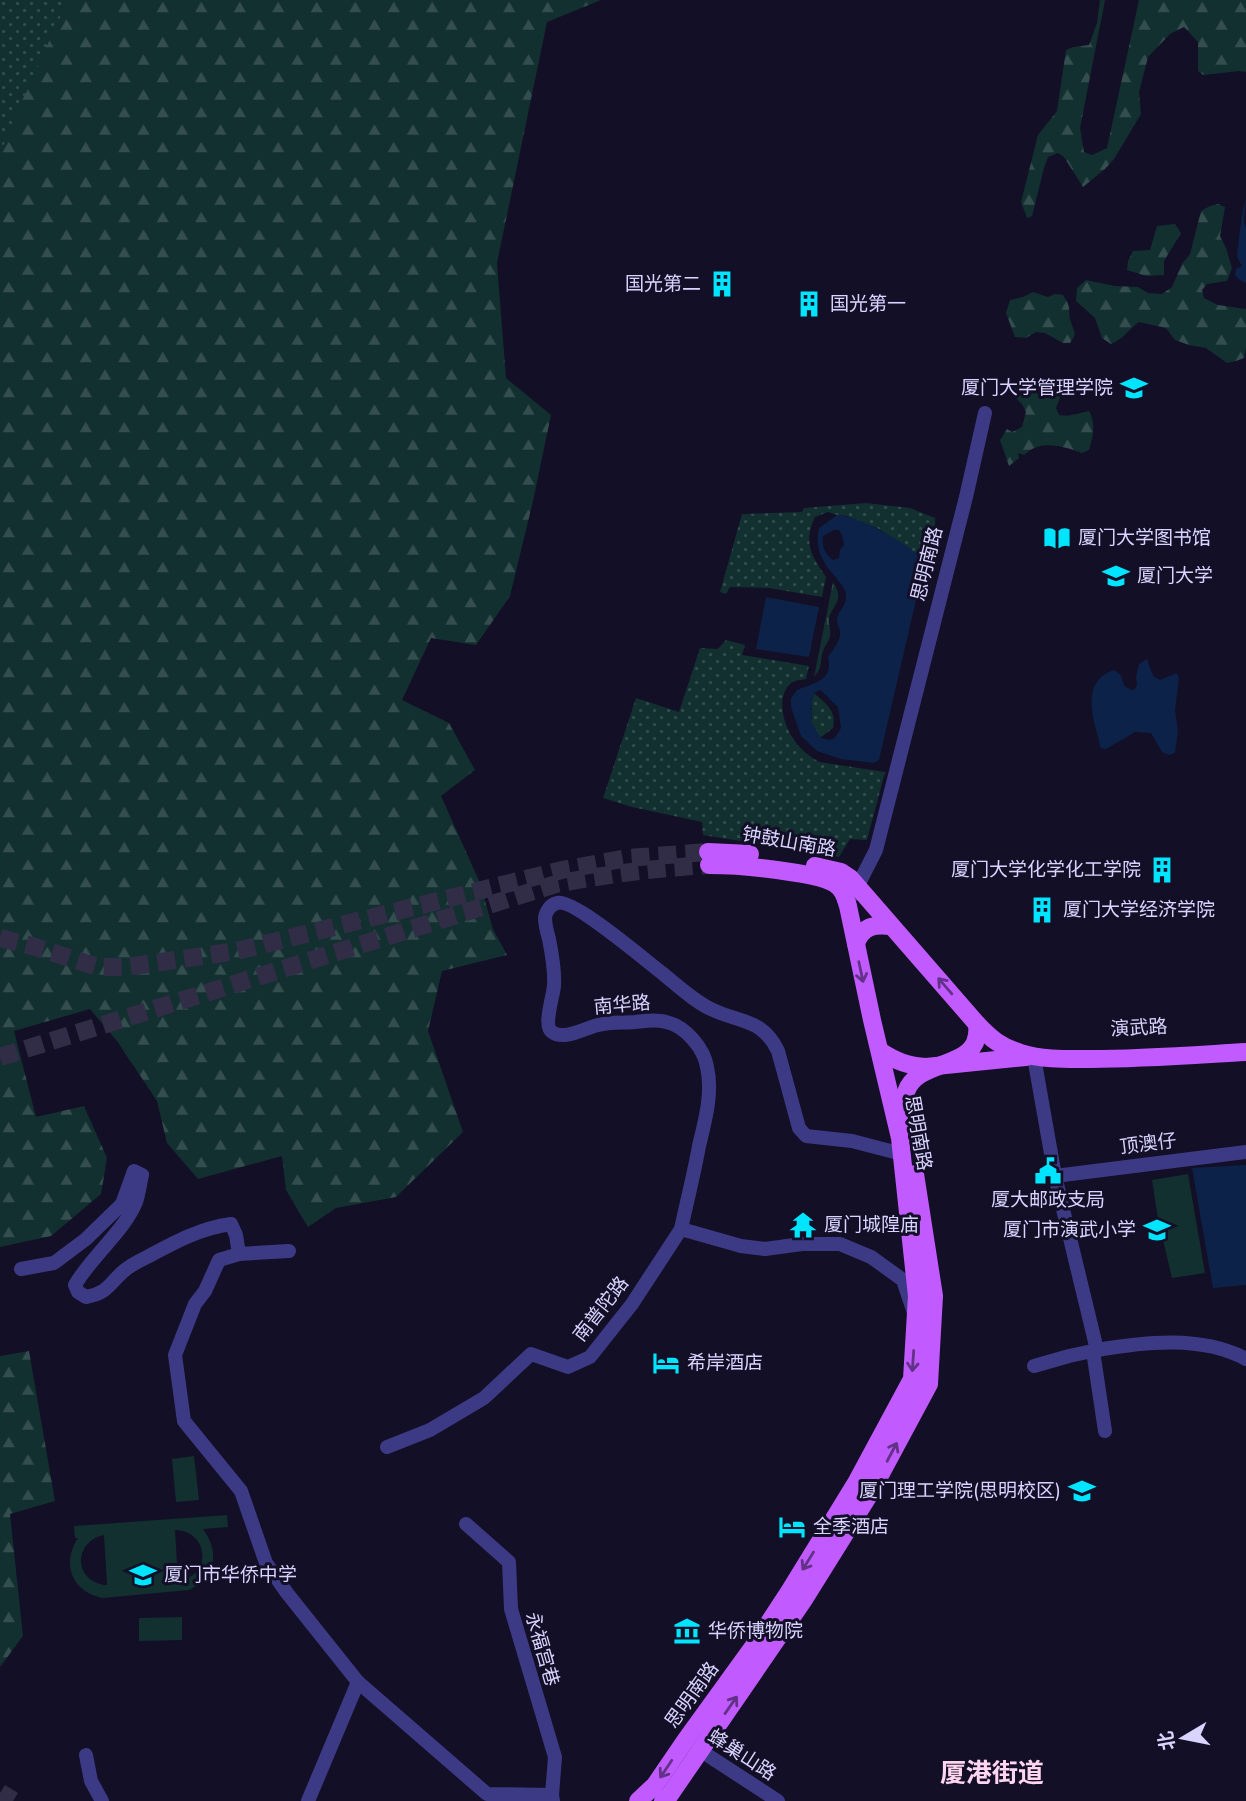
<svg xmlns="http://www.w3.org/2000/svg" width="1246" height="1801" viewBox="0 0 1246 1801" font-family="'Nunito Sans','Noto Sans SC',sans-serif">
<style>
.grass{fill:url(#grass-tufts)}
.forest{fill:url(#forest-firs)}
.garden{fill:url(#garden-dots)}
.pitch{fill:#12302f;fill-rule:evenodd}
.water{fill:#0c2248;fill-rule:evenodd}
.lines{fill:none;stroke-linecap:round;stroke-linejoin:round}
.major-tunnel{stroke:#312d47;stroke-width:18;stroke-dasharray:18 9;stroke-linecap:butt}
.highway-tunnel{stroke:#312d47;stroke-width:19;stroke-dasharray:19 10;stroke-linecap:butt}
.minor{stroke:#3d3a85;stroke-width:14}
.major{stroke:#c25bff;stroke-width:18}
.oneway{stroke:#623188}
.labels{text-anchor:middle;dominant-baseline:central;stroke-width:6;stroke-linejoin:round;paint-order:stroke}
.poi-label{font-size:19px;fill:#d9d4ff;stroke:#130f26;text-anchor:start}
.street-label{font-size:19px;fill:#d9d4ff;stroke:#130f26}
.district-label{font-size:26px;font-weight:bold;fill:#ffd6f0;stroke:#130f26}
</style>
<defs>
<pattern id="grass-tufts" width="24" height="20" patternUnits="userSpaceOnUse" patternTransform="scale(1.75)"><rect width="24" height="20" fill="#12302f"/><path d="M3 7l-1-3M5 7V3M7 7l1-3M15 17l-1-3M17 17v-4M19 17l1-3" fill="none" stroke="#344d4e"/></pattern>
<pattern id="forest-firs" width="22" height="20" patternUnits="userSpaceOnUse" patternTransform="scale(1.75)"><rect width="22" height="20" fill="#12302f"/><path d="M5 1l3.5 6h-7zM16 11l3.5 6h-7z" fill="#344d4e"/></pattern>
<pattern id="garden-dots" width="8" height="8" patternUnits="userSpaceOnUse" patternTransform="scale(1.75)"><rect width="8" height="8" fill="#12302f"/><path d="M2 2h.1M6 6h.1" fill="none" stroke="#344d4e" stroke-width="1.8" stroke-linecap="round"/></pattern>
</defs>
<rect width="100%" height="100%" fill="#130f26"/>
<path class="grass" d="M833,582C836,587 839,592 838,598C837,605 830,611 829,619C829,624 831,630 830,636C829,642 825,645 823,651C819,662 824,666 814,677Z"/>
<g class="forest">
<path d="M0,0H601L547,22L497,263L506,378L551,415L533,501L510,596L476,645L431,638L402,700L449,723L475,770L441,796L480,883L493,929L507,955L442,971L428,1031L463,1132L396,1197L336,1208L308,1227L286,1190L282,1156L198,1179L167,1143L157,1101L117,1041L90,1009L14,1031L36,1117L84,1106L107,1158L101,1194L51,1236L0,1247Z"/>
<path d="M1100,0H1105L1080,128L1084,152L1092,155L1107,148L1139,0H1246V72L1239,71L1203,75L1198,71V42L1184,27L1170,34L1148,57L1139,92L1141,114L1114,159L1105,169L1083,187L1064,157L1058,153L1048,157L1044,168L1032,216L1027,218L1021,202L1038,135L1057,111L1066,50L1073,47L1089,45L1097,23Z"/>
<path d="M1218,204L1225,207L1220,236L1226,248L1232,268L1227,281L1207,284L1202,290L1204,298L1218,305L1246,309V347L1244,358L1236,361L1227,363L1206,348L1189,345L1175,340L1166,328L1139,322C1129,329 1122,340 1111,344L1102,338L1095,318L1076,301L1077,288L1086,280L1115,286L1138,287L1148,293L1162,294L1172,287L1182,264L1190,254L1201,211L1210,206Z"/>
<path d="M1175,224L1181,233L1164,261V275L1146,276L1127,270L1128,261L1133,251L1150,250L1157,226Z"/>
<path d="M1033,292L1048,297L1055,294L1063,295C1073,310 1067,309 1071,322C1074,333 1078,332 1070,343H1063L1045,333L1036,332L1026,338L1015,337L1006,313L1010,300L1023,297Z"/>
<path d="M1011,381C1022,385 1036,387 1041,399L1061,395L1056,408L1059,415C1071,417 1078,413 1089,411C1096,424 1093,436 1089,450L1082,453C1063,446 1040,439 1024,455L1018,453L1019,458L1009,466L1000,440L1007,429L1012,432L1022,427L1026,412L1022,404L1008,390L1007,383Z"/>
<path d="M29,1351L55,1501L10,1514L23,1636L0,1667V1356Z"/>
</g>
<g class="garden">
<path d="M0,0H68L15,116L0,154Z"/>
<path d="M866,503L910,508L935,518L937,554L919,556L879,529L846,516L837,515L828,512L815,517C803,543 811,555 826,577L822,597L769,588L730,587L726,594L720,592L742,514L802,512L804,508Z"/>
<path d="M726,640L745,645L742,655L809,666L806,679C801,680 795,680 791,683C774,698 785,730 797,744C803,751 810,757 819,762L885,772L867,840L850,839L839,857L703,835L702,822L632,807L603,798L636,698L679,712L700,648L718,649Z"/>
<path d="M814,693C826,704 837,710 833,728L820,738L811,722C813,712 810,703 814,693Z"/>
</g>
<g class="pitch">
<path d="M1188,1174L1205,1273L1172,1278L1158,1219L1152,1180Z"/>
<path d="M194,1456L199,1500L176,1502L172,1459Z"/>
<path d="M227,1515L228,1527L203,1529C220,1552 216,1578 189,1590L103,1598C72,1592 61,1564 78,1538H75L74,1526ZM175,1530C211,1531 211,1579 178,1580ZM104,1535L107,1585H106C74,1582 72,1542 104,1535Z"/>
<path d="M182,1617V1640L139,1641V1618Z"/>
</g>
<g class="water">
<path d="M1246,198L1244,221L1246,228V283L1238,279L1235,275L1236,269L1242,266L1238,259L1237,254L1242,215Z"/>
<path d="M837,515C858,516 901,540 917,554C921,558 922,564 923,570L879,760L874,763L841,759L817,751L801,736L791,707V698L797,690C813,683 834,681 828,657C833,650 841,640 840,632C840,628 837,625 837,622C836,610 850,606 845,591C842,584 837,579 832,573C820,559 815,546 819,528ZM834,530H839L842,535L844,545L840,550L839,558L833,560C824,553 822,547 823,536ZM820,690C827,695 831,701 838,707L841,728L835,738L829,740L821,738L811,722C813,712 810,703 814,693Z"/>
<path d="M766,597L819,607L809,657L756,649Z"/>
<path d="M1147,659L1153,676L1160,680L1177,673L1179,679L1175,710L1178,731L1175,753L1169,755L1162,752L1151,733L1135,732L1106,749L1101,748C1095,722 1078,682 1114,670L1121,675C1123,683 1124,689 1134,690L1137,685L1136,677L1139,664Z"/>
<path d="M1246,1165V1285L1213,1288L1192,1168Z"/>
</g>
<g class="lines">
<g class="major-tunnel">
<path d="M0,938L32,946L98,967H126L237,951L562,870L628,858L708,852"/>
<path d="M0,1057L556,884C607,874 657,868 709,865"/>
</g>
<path class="highway-tunnel" d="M0,1793L13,1801"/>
<g class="minor">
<path d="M853,895L876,850L966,497L985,413"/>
<path d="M1034,1057L1055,1176L1097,1350C1144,1342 1202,1335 1246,1359"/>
<path d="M902,1154L852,1141L806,1136L799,1128L778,1051C763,1019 741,1023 713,1010C696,1003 677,985 662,973C646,961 573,898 557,903C550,905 546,911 545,918C545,925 547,932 549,939C552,954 555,971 554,986C553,997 543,1026 552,1032C564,1041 585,1028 598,1025C609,1022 622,1023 635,1022C645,1021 656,1019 666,1022C685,1026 704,1048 707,1067C713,1093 705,1121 699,1146C694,1174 687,1201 681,1229L741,1246L765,1249L802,1244H840L871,1257L903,1280L914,1313"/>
<path d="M1055,1176L1246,1152"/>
<path d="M239,1254L289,1251"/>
<path d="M21,1269L54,1263L86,1239L122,1204L134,1171L142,1175C140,1184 139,1193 136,1202C125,1230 91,1257 75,1285L78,1292L86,1297C109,1293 109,1283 125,1270C132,1264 141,1260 149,1256C175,1242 201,1228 231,1224L236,1235L239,1254L219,1260L205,1291L195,1304L175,1355L184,1421L241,1491L266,1563L287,1593L358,1682L487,1794L552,1795"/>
<path d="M1093,1351L1105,1431"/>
<path d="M1034,1366L1069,1356L1097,1350"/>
<path d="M387,1447L430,1430L484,1398L531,1354L568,1367L590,1357L632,1304L681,1229"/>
<path d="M466,1524L509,1562L511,1609L555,1757L552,1795L553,1801"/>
<path d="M692,1745L778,1801"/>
<path d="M86,1755L91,1781L102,1801"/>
<path d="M308,1801L358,1682"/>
</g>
<g class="major">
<path d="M708,852L750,854"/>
<path d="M815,866L841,872L850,878L977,1024C991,1039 1001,1047 1021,1053C1043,1060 1068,1059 1090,1059C1142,1059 1194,1055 1246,1052"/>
<path d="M856,943C863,926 874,924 891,926"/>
<path d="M880,1051C895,1061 908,1066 926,1067L1026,1057"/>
<path d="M908,1125C906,1115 903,1102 906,1092C918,1056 983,1072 977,1024"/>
<path d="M638,1801L655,1785L685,1741L753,1647L789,1592L856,1483L912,1379L917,1296L900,1138L872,1020L848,906C845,896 843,889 834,883C823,877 809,875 797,873C767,868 738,865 709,865"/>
<path d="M663,1801L669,1796L803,1601L871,1492L929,1384L934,1296L915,1174"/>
</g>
</g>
<defs><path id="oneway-shaft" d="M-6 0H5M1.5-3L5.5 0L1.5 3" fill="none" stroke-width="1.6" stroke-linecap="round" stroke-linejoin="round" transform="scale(1.75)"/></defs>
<g class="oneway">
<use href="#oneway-shaft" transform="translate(861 972) rotate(78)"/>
<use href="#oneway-shaft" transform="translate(945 986) rotate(-131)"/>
<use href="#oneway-shaft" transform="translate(913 1361) rotate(94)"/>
<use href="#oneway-shaft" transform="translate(892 1452) rotate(-62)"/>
<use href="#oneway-shaft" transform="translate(808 1561) rotate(122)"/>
<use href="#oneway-shaft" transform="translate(731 1705) rotate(-55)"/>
<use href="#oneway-shaft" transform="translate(666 1769) rotate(124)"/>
</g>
<defs>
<g id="building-bare" transform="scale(2.1)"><path d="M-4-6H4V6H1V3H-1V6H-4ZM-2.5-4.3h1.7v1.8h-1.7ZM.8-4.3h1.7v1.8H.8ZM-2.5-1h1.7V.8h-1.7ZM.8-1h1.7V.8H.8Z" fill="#00e5ff" stroke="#130f26" stroke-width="2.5" paint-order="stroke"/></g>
<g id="school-bare" transform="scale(2.1)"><path d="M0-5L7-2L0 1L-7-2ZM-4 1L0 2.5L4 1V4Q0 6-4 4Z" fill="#00e5ff" stroke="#130f26" stroke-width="2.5" paint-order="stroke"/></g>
<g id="library-bare" transform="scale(2.1)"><path d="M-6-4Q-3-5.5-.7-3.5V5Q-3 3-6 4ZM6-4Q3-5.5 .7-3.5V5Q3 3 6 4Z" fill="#00e5ff" stroke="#130f26" stroke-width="2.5" paint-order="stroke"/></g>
<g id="university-bare" transform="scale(2.1)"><path d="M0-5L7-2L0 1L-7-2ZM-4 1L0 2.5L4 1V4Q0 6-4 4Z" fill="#00e5ff" stroke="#130f26" stroke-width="2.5" paint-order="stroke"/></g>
<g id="civic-bare" transform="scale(2.1)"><path d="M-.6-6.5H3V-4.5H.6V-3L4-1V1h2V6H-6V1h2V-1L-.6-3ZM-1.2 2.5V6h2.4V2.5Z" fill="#00e5ff" stroke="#130f26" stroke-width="2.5" paint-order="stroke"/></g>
<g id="temple-bare" transform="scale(2.1)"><path d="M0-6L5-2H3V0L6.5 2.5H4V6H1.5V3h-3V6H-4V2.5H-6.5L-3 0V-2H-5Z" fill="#00e5ff" stroke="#130f26" stroke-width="2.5" paint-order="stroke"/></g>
<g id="hotel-bare" transform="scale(2.1)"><path d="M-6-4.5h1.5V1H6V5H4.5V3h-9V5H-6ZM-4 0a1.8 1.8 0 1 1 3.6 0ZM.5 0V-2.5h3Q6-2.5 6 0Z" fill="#00e5ff" stroke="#130f26" stroke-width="2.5" paint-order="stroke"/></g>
<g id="museum-bare" transform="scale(2.1)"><path d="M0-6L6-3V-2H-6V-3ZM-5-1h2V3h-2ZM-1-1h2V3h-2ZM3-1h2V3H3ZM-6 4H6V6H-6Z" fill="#00e5ff" stroke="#130f26" stroke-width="2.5" paint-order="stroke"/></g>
</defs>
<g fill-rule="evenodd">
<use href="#building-bare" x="722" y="284"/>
<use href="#building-bare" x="809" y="304"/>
<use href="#school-bare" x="1134" y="388"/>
<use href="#library-bare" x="1057" y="538"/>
<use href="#university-bare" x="1116" y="576"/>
<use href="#building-bare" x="1162" y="870"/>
<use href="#building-bare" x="1042" y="910"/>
<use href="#civic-bare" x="1048" y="1171"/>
<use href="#temple-bare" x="803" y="1225"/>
<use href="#school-bare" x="1157" y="1230"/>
<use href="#hotel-bare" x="666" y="1363"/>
<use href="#university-bare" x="1082" y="1491"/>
<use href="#hotel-bare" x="792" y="1527"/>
<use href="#school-bare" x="143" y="1575"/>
<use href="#museum-bare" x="687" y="1631"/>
</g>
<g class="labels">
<g class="poi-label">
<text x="701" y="284" text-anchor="end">国光第二</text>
<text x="830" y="304">国光第一</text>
<text x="1113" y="388" text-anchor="end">厦门大学管理学院</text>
<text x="1078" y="538">厦门大学图书馆</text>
<text x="1137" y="576">厦门大学</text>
<text x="1141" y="870" text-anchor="end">厦门大学化学化工学院</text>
<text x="1063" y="910">厦门大学经济学院</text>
<text x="1048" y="1200" text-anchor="middle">厦大邮政支局</text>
<text x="824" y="1225">厦门城隍庙</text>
<text x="1136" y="1230" text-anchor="end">厦门市演武小学</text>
<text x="687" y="1363">希岸酒店</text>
<text x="1061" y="1491" text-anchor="end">厦门理工学院(思明校区)</text>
<text x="813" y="1527">全季酒店</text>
<text x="164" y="1575">厦门市华侨中学</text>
<text x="708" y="1631">华侨博物院</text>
</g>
<g class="street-label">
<text transform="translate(927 564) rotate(-76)">思明南路</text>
<text transform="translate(789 842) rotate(10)">钟鼓山南路</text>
<text transform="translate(622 1005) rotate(-5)">南华路</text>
<text transform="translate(1139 1028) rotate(-3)">演武路</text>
<text transform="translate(918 1133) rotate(80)">思明南路</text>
<text transform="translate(1148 1144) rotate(-7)">顶澳仔</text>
<text transform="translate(601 1309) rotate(-52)">南普陀路</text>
<text transform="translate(542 1649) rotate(74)">永福宫巷</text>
<text transform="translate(692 1695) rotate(-54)">思明南路</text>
<text transform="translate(742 1755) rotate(33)">蜂巢山路</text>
</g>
<g class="district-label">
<text x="992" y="1773">厦港街道</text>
</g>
</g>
<g transform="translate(1183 1738) rotate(260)" stroke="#130f26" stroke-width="5" paint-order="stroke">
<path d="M0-5L12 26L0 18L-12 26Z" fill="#d9d4ff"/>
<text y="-10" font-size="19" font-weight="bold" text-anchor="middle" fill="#d9d4ff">北</text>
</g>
</svg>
